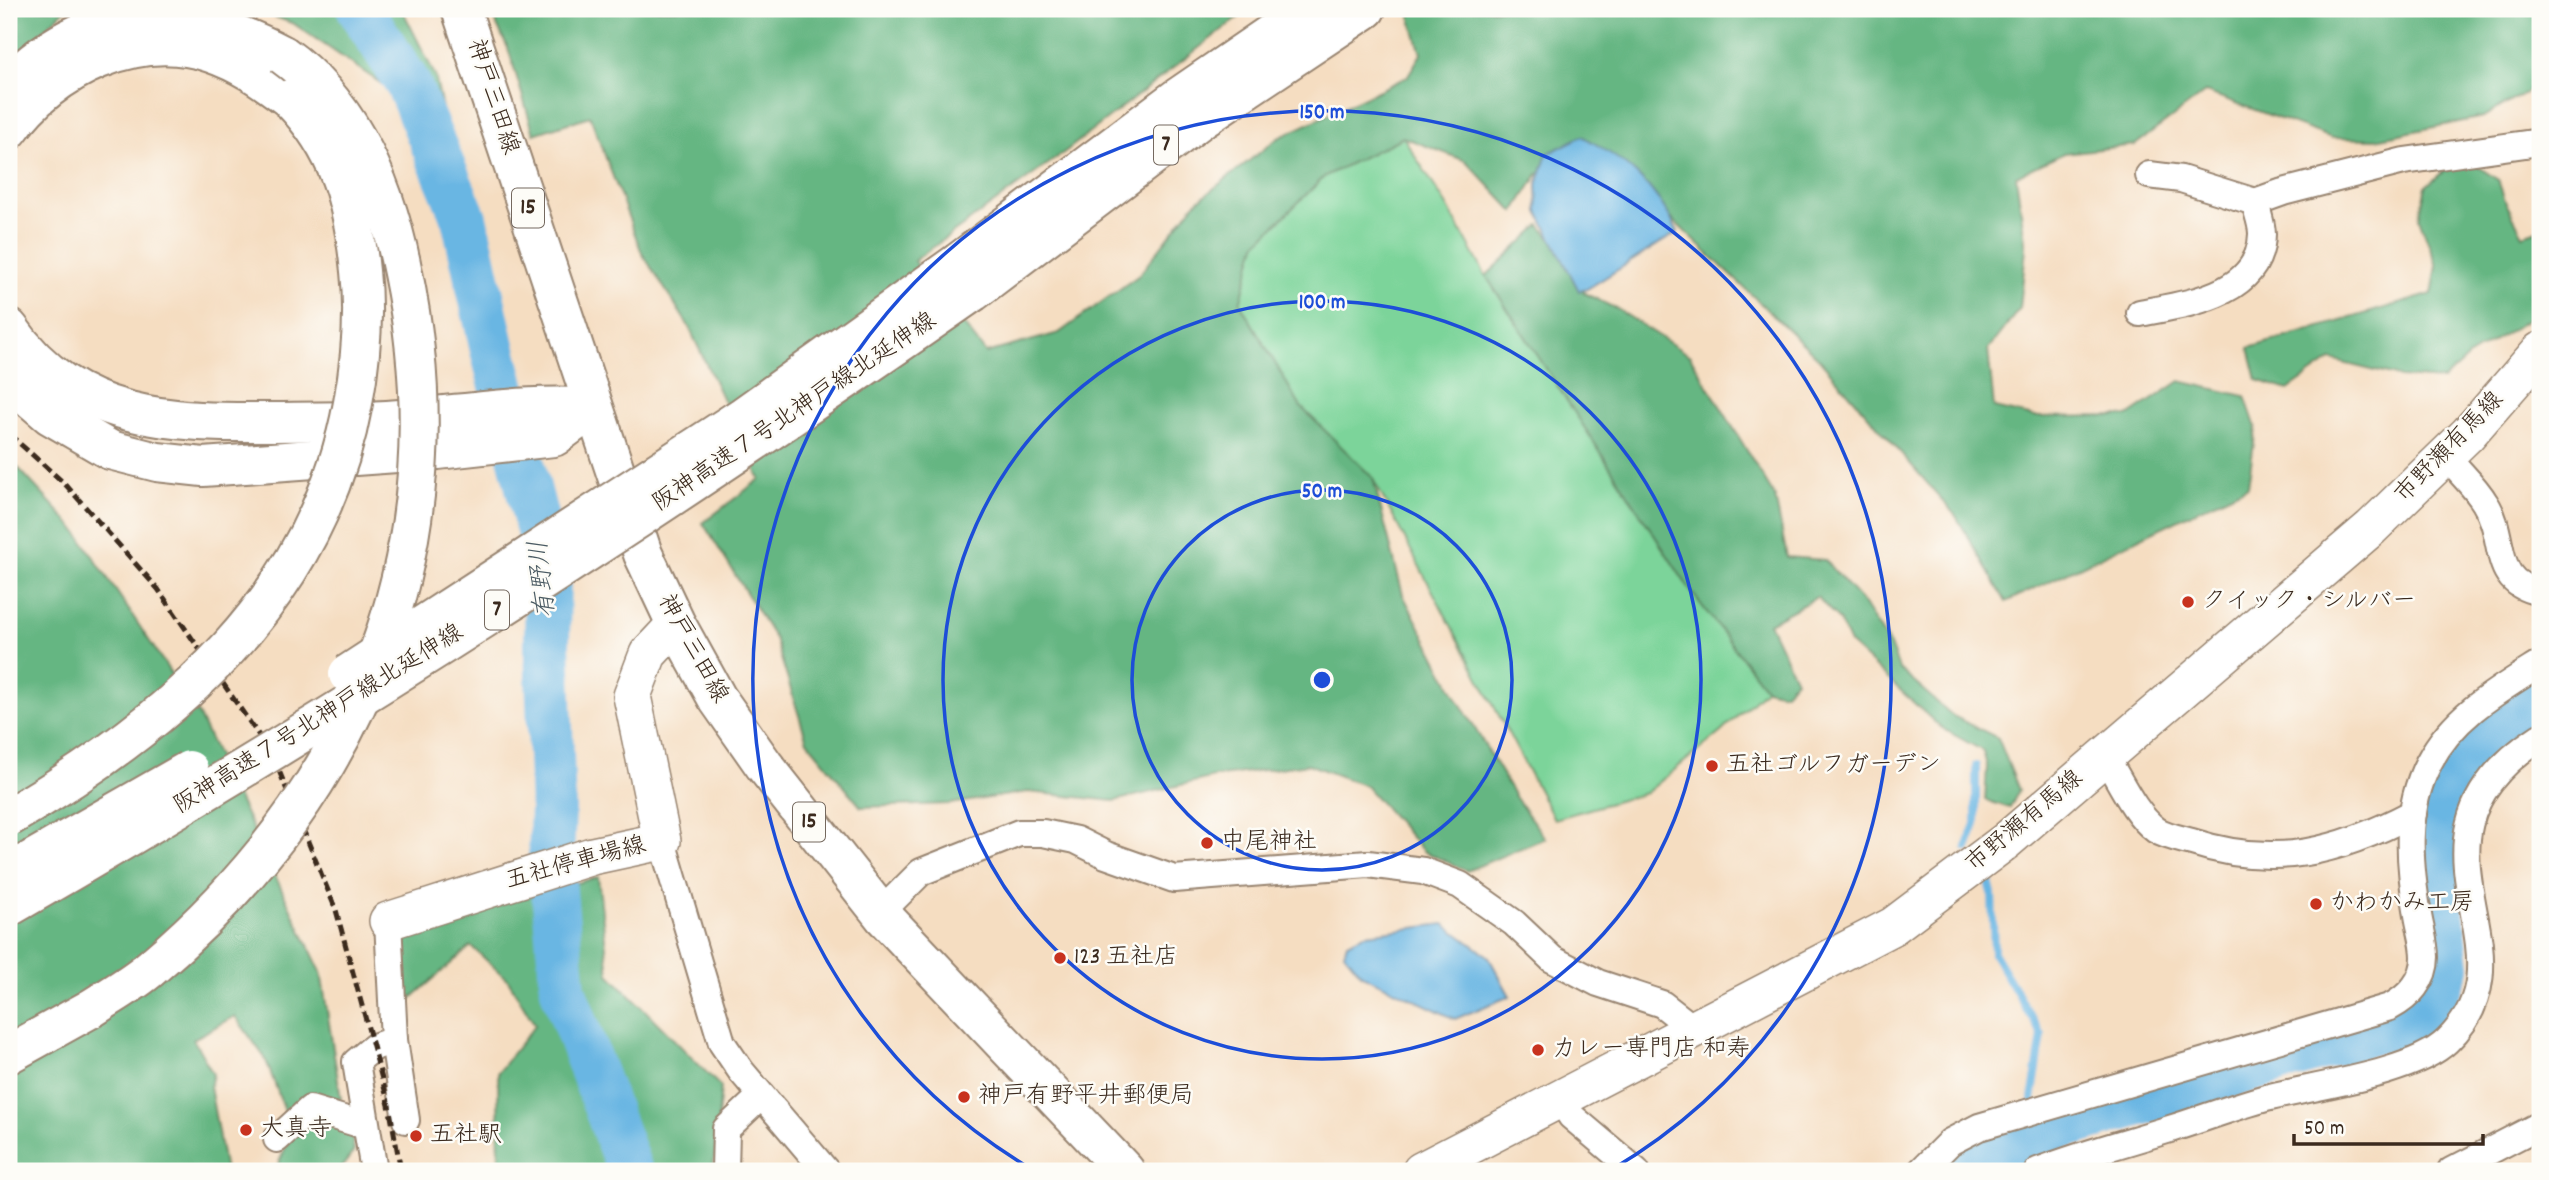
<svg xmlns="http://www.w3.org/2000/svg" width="2549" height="1180" viewBox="0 0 2549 1180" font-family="Dekko,'Klee One',sans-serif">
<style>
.green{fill:#7cd49a;stroke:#5c7f5c;stroke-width:2}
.forest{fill:#65b682;stroke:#507050;stroke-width:2}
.water{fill:#69b6e3;stroke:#527080;stroke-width:2}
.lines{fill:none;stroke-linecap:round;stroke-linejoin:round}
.stream{stroke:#69b6e3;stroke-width:8}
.river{stroke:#69b6e3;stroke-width:46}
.street-casing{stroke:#988470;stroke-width:30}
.secondary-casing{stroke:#988470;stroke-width:40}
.primary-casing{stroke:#988470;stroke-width:42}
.highway-casing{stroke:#988470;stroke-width:42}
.street{stroke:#fff;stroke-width:26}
.secondary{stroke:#fff;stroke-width:37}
.primary{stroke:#fff;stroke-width:38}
.highway{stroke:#fff;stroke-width:38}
.rail{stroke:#3b2a1e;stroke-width:5;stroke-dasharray:10 5;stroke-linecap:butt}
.highway-bridge-casing{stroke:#988470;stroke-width:42;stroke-linecap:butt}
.highway-bridge{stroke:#fff;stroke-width:38}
.ring{fill:none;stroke:#1d4ed8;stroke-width:3.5}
.poi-dot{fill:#c8321e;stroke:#fdfcf7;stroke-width:2.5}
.labels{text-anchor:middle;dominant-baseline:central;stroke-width:5;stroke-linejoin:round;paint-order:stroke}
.shield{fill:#fdfcf7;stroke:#75695f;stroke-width:2}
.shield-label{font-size:23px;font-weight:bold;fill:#3b2a1e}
.street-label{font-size:24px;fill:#3b2a1e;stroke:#fdfcf7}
.poi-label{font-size:24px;fill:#3b2a1e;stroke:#fdfcf7;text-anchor:start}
.water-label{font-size:26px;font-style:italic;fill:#4b5b63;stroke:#fdfcf7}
.centre{fill:#1d4ed8;stroke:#fdfcf7;stroke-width:3.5}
.ring-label{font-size:21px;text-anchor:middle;font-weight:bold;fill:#1d4ed8;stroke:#fdfcf7;stroke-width:5;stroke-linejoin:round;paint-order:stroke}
</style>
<rect width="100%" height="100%" fill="#fdfcf7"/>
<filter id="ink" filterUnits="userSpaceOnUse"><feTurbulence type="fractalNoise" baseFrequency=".0143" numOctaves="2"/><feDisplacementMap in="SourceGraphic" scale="14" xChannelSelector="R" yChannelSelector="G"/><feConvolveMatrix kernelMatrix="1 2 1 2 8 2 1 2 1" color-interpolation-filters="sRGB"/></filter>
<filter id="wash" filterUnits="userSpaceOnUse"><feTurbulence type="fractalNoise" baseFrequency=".00686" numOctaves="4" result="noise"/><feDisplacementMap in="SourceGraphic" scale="28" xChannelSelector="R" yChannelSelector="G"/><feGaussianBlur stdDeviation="1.57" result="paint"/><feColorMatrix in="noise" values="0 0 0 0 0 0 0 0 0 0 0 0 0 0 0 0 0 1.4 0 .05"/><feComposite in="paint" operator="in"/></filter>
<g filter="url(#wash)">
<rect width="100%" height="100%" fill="#f5ddc1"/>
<path class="green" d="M1403,137L1447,206L1486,276L1690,590L1766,689L1721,732L1646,793L1554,819L1373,479L1300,406L1240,303L1256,244L1325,176Z"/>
<g class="forest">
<path d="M9,9H66L9,63Z"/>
<path d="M254,9H402L435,75L446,128L294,24Z"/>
<path d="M489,9H1249L1066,151L914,261L986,353L1059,333L1139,275L1194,204L1278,138L1407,77L1421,54L1408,9H2540V79L2527,92L2483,117L2376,139L2332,138L2206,92L2135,145L2064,153L2016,176L2026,248L2020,308L1988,349L1994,408L2034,417L2128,416L2180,381L2245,396L2256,428L2248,486L2006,602L1956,516L1819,359L1594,145L1538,174L1514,212L1466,161L1403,137L1325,176L1256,244L1240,303L1300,406L1373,478L1403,595L1457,698L1516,798L1545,838L1467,871L1423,851L1366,786L1308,764L1214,777L1114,801L1028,792L950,804L861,807L807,741L775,639L703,523L760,479L688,325L642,253L590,116L534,134L508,48Z"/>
<path d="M2474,164L2498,180L2506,203L2523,235L2540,229V312L2469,356L2443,380L2400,377L2331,360L2288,390L2257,380L2249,348L2432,294L2437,266L2419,218L2426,186L2451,165Z"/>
<path d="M1540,225L1563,254L1584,293L1619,310L1690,356L1775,497L1787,557L1825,560L1861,600L1890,645L1899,669L1953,716L1998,738L2019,790L2010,808L1985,800L1987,766L1983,751L1940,727L1850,644L1839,620L1817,597L1769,623L1796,680L1784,693L1766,689L1690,590L1486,276Z"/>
<path d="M9,458L75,529L198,714L321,972L341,1099L312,1098L286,1114L265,1058L235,1016L193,1039L213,1074L210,1087L225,1171H9Z"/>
<path d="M598,877L609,974L721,1087L713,1171H499L498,1072L535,1025L508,980L471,946L408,1001L399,932Z"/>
<path d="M311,1122L351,1131L354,1151L339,1171H275L288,1142Z"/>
</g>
<g class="water">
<path d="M1582,136C1627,161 1655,185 1678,232L1587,289L1579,291L1538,212L1537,184L1547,154Z"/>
<path d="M1444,924L1488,956L1510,996L1455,1019L1362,975L1344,953L1347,943L1366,934Z"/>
</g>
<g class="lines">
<g class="stream">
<path d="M1967,848L1976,824V766"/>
<path d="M1987,873L1992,893L1994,954L2042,1035L2032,1100"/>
<path d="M2018,1140L2028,1120"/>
</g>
<g class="river">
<path d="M360,9L408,84L464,218L492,346L548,566L547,645L553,809L551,858L563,990L630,1171"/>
<path d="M1965,1171L2018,1140L2400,1024L2431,1006L2447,967L2432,833L2443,784L2474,739L2540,688"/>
</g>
</g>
</g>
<g filter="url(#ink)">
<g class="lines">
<g class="street-casing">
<g id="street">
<path d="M2149,175L2181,179L2255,202"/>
<path d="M2140,313C2185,304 2261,296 2262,234C2262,224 2257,212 2255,202L2283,192L2404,161L2540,142"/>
<path d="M2447,457C2459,472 2475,486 2485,503C2508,538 2489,583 2540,592"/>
<path d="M2104,755C2119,778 2134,814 2156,830C2165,836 2181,839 2192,842C2274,869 2339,852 2413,813"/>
<path d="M662,841L722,1043L741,1071L826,1171"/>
<path d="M884,917L892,901L921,872L1019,833H1043L1076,840L1106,855L1174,879L1368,864L1423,871L1460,885L1514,923L1552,959L1598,983L1662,1004L1694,1029"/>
<path d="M394,1040L406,1120"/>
<path d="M1560,1098L1571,1116L1636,1171"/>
<path d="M277,1139L310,1109L366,1126"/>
<path d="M374,1171L356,1062L374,1047L394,1040L388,921"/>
<path d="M725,1171L726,1129L761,1096"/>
<path d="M1921,1171L1950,1142L1979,1127L2390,1007C2409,997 2425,980 2425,957C2425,943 2420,928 2418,915C2409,864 2404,810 2429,762C2453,716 2497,691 2540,664"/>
<path d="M2038,1171C2082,1154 2125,1143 2170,1129C2202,1119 2233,1107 2266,1098C2313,1086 2413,1074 2447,1041C2544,948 2381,840 2540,737"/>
<path d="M2451,1171L2540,1125"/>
</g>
</g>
<g class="secondary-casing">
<g id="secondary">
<path d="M388,921L592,856L662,841L632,696L648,654L676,624"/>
<path d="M1421,1171L1893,926L2006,841L2371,528L2468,434L2540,351"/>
</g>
</g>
<g class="primary-casing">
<path id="primary" d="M461,9L643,554L676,624L717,698L764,765L884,917L1125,1171"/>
</g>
<g class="highway-casing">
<g id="highway">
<path d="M9,84C91,0 184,3 283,55"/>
<path d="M9,130C52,69 137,28 211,53C241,63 265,80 290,99"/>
<path d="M959,262L1177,98L1307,9"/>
<path d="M973,292L1201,119L1366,9"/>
<path d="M9,328C73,422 172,423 275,422C312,421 350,422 387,420C456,416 524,402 593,408"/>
<path d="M9,380L50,415L110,450L157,462L203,467L438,450L554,437L593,408"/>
<path d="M9,1054L92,1008"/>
</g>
</g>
<use href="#street" class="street"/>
<use href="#secondary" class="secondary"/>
<use href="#primary" class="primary"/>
<use href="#highway" class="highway"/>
<path class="rail" d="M9,434L65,484L158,589L273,756L336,910L389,1105L401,1171"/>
<g class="highway-bridge-casing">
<g id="highway-bridge">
<path d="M348,674L742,417L959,262"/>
<path d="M9,817C172,723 318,597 353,403C361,359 365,316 360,271C353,202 339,149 290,99"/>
<path d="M9,873L189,770"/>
<path d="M9,907C340,717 660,510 973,292"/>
<path d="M92,1008C112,995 134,983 152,967C362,789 459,546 403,273C387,191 353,105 283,55"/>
</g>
</g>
<use href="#highway-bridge" class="highway-bridge"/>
</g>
</g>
<g class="ring">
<circle cx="1322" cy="680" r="190"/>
<circle cx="1322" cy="680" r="379"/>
<path d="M1033 1170A569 569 0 1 1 1611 1170"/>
</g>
<g class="poi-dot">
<circle cx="2188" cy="602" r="7"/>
<circle cx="1712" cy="766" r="7"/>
<circle cx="1207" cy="843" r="7"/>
<circle cx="2316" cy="904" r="7"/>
<circle cx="1060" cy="958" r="7"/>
<circle cx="1538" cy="1050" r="7"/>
<circle cx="964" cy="1097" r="7"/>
<circle cx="246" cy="1130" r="7"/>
<circle cx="416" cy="1136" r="7"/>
</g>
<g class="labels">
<g class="shield">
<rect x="1154" y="125.5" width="24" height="39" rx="5"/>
<rect x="512" y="188.5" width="32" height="39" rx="5"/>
<rect x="485" y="590.5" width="24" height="39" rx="5"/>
<rect x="793" y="802.5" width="32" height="39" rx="5"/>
</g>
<g class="shield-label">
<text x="1166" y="145">7</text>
<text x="528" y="208">15</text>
<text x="497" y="610">7</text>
<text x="809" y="822">15</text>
</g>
<g class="street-label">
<text transform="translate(492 97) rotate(72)">神戸三田線</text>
<text transform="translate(795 413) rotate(-34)">阪神高速７号北神戸線北延伸線</text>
<text transform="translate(2450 448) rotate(-46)">市野瀬有馬線</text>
<text transform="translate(692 649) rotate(61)">神戸三田線</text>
<text transform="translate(319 720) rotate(-32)">阪神高速７号北神戸線北延伸線</text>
<text transform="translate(2025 822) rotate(-40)">市野瀬有馬線</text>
<text transform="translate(576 864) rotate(-15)">五社停車場線</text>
</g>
<g class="poi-label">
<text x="2202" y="602">クイック・シルバー</text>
<text x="1726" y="766">五社ゴルフガーデン</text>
<text x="1221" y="843">中尾神社</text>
<text x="2330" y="904">かわかみ工房</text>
<text x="1074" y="958">123 五社店</text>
<text x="1552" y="1050">カレー専門店 和寿</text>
<text x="978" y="1097">神戸有野平井郵便局</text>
<text x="260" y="1130">大真寺</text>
<text x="430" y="1136">五社駅</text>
</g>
<g class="water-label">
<text transform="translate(544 579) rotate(-96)">有野川</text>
</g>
</g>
<circle cx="1322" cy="680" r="10" class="centre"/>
<g class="ring-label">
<text x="1322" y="118">150 m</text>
<text x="1322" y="308">100 m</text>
<text x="1322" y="497">50 m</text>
</g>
<rect width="2549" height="1180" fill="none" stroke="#fdfcf7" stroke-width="35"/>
<path d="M2294 1134v10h189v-10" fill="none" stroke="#3b2a1e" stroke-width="3.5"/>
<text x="2304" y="1134" font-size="21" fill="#3b2a1e" stroke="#fdfcf7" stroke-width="5" paint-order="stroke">50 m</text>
</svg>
